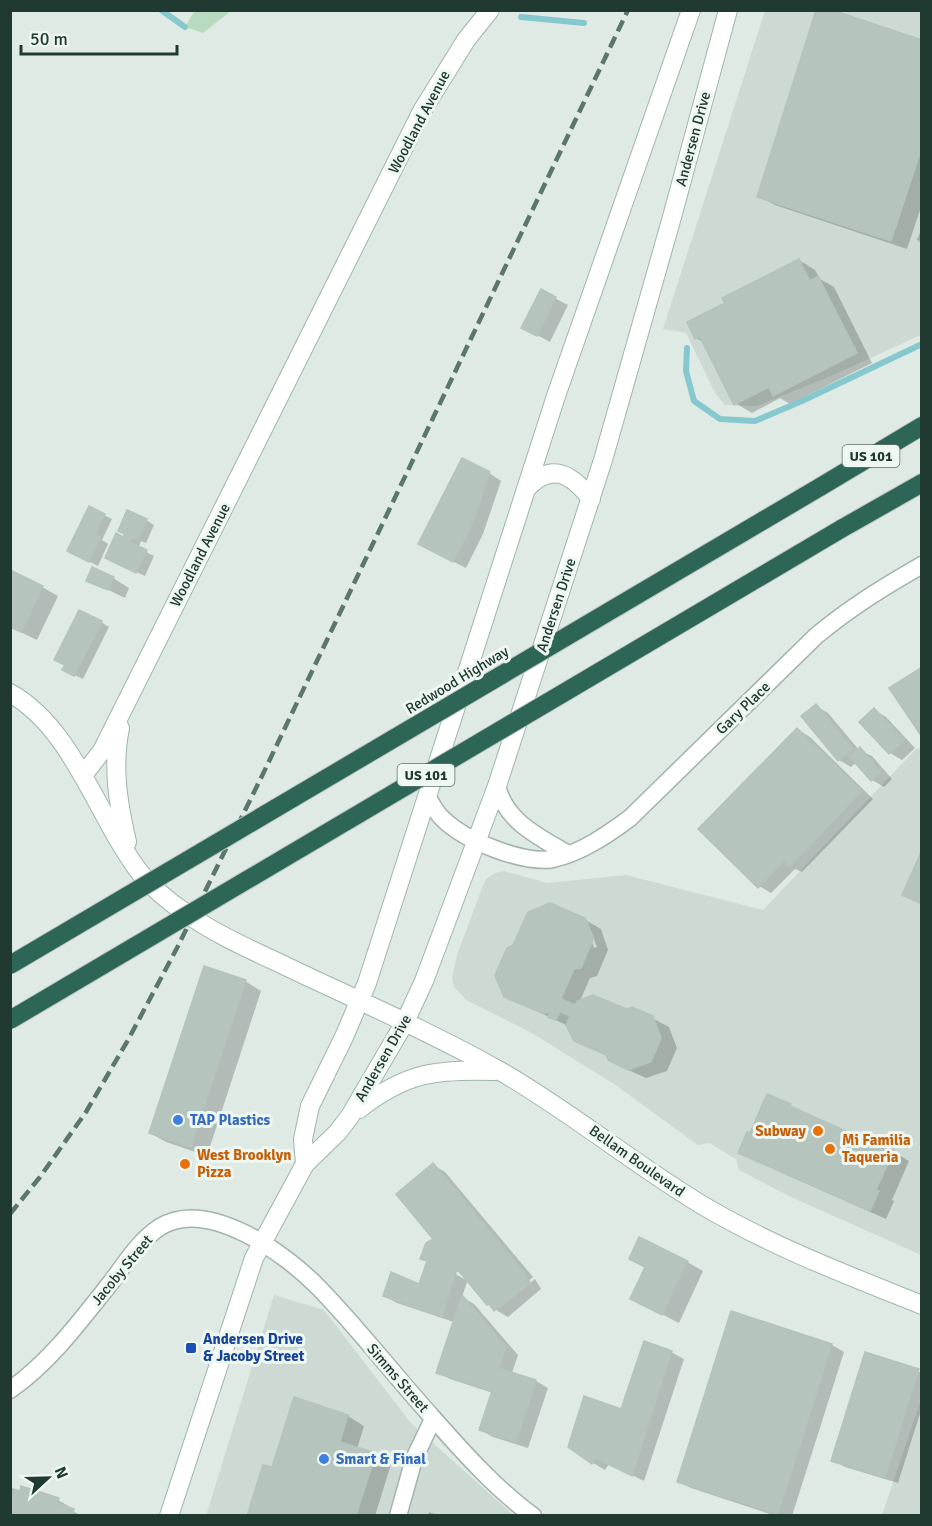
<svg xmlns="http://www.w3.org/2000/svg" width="932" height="1526" viewBox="0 0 932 1526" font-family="Signika,sans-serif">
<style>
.built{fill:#cddad4}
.green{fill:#b8dbc0}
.shadow{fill:#0003;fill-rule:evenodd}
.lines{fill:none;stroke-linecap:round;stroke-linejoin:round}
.stream{stroke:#87c8cf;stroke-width:6}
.building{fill:#b5c5bd;stroke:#b2c4bb;stroke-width:1.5}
.street-casing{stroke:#a2b2ac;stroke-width:19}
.secondary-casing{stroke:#9eb6ac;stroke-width:20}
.highway-casing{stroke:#bcc4c2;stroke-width:20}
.street{stroke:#fff;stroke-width:16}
.secondary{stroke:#fff;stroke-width:18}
.highway{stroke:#2d6657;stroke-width:18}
.rail{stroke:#5b766d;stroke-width:4.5;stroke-dasharray:12 6;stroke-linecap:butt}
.highway-bridge-casing{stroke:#bcc4c2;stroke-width:20;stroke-linecap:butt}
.highway-bridge{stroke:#2d6657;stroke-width:18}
.shop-dot{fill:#3f7fe0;stroke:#eff7f3;stroke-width:2}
.food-dot{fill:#e8710a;stroke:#eff7f3;stroke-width:2}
.transit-dot{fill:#1a4fb4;stroke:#eff7f3;stroke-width:2}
.labels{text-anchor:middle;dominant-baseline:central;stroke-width:6;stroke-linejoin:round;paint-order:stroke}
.shield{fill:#eff7f3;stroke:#5e736c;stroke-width:1.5}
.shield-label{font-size:14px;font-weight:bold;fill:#203a32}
.street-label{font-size:15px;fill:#203a32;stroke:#eff7f3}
.shop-label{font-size:15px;font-weight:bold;fill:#366cbe;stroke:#eff7f3;text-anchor:start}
.food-label{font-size:15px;font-weight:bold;fill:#c56008;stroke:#eff7f3;text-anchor:start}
.transit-label{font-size:15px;font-weight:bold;fill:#164399;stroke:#eff7f3;text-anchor:start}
</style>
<rect width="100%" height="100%" fill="#dfeae5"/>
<g class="built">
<path d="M765,11H921V335L833,375L757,406L725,405L715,393L686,333L663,329Z"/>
<path d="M917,748L921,749V1255L791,1197L739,1170L736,1159L709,1143L698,1145L614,1084L530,1032L466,1000L454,987L452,978L457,955L482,888L486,879L495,873L504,871L547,883L626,875L763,910Z"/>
<path d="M274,1295L324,1310L411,1423L513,1515L206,1516Z"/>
<path d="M921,1400V1515H882Z"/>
</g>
<path class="green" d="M195,10H231V11L203,33L185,27Z"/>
<g class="shadow">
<path d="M922,41V204L907,249L775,205L759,196Z"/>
<path d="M922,227V243L917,240Z"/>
<path d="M799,260L815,270L820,279L834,287L872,363L790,404L780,398L752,413L735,403L705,343L696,338L727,304Z"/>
<path d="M541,291L568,305L550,342L535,334Z"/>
<path d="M489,473L501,481L483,534L466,568L432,551Z"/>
<path d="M104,515L112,519L102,540L108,544L98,566L76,555Z"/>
<path d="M146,520L154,525L146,543L141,541L138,548L154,556L145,576L115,562L124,539Z"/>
<path d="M113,578L129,588L125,598L88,580Z"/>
<path d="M42,587L58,596L37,640L10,627Z"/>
<path d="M101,622L109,627L83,679L72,674L67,665Z"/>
<path d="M816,706L828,713L859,750L872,756L892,779L884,787L872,780L857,762L851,767L839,760Z"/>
<path d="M874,710L886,717L915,748L902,760L890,753Z"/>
<path d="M798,730L810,737L873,799L802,872L795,869L771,893L759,886Z"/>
<path d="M584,919L594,948L597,947L587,921L601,929L608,950L597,976L590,978L580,1001L652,1018L669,1027L677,1048L667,1071L646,1078L626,1069L609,1059L608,1056L575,1040L566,1025L505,996Z"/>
<path d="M245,981L261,991L207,1156L166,1142L150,1133Z"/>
<path d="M768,1096L870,1144L893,1151L909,1161L892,1200L894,1201L886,1219L756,1161L740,1152L750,1135Z"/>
<path d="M433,1165L445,1172L533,1277L495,1309L488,1304L468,1279L462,1297L474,1304L518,1355L512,1373L536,1381L548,1388L528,1448L493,1437L481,1430L493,1393L450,1379L438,1372L454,1322L397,1303L385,1296L420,1286L435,1240ZM450,1267L466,1277V1280L448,1270Z"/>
<path d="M687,1262L703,1271L679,1323L632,1299Z"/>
<path d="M535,1279L541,1289L508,1317L496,1310Z"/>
<path d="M832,1345L844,1352L792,1516H776L691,1488L678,1481Z"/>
<path d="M671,1352L684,1359L644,1481L609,1464L605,1470L593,1463L622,1411Z"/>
<path d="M866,1354L922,1373V1407L898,1483L845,1467L833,1460Z"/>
<path d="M295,1399L348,1416L364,1426L357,1449L375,1455L391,1464L375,1516H249L273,1469Z"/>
<path d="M21,1493L58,1500L70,1507L69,1509L82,1516H10Z"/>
<path d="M429,1512L440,1516H428Z"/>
</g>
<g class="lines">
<g class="stream">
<path d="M161,10L185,27"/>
<path d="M521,17L584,23"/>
<path d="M687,348L686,371L694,401L720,419L755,421L802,401L922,344"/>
</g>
</g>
<g class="building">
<path d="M816,10H832L922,40V147L891,241L757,197Z"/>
<path d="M799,259L810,281L818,276L857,353L773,396L769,387L734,405L700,337L695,339L687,322L725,303L722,298Z"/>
<path d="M541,289L556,297L537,336L521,328Z"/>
<path d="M462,458L490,472L471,527L453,562L418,544Z"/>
<path d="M89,506L105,514L95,534L101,538L89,562L67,551Z"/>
<path d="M127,510L147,519L138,540L132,538L130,542L147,550L136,573L105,558L116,533L123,537L125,534L118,531Z"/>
<path d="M92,567L114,577L108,590L86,581Z"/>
<path d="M10,570L43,586L21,632L10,627Z"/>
<path d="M79,610L102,621L74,676L62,670L65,665L54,660Z"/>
<path d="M922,667V737L889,688Z"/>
<path d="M816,704L853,749L838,761L801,716Z"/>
<path d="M874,708L904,740L889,754L859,722Z"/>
<path d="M797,728L862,791L789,867L784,861L758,888L698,829Z"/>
<path d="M860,747L881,772L871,781L849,756Z"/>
<path d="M922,850V904L902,895Z"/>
<path d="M550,903L585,918L593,940L581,968L574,969L561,999L575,1005L577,1001L593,995L627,1009L632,1007L653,1016L661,1038L651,1062L628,1070L608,1060L606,1055L574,1041L566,1025L570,1016L560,1012L556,1020L548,1017L550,1013H542L504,997L495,975L507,948L513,945L528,912Z"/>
<path d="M204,966L246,980L191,1147L149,1133Z"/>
<path d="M767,1094L791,1104L790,1106L870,1142L871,1140L894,1150L876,1190L879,1191L870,1211L738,1153L747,1132L750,1133Z"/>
<path d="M433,1163L525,1273L524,1274L530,1282L494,1311L489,1304L487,1305L458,1270L456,1272L442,1317L383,1296L391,1272L419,1284L427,1261L420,1259L426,1243L433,1239L396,1194Z"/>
<path d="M639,1237L688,1261L662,1315L630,1299L645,1267L629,1259Z"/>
<path d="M462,1295L506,1347L499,1368L536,1380L516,1442L479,1430L492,1391L436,1373Z"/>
<path d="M731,1311L832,1344L778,1514L677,1482Z"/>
<path d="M644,1341L672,1351L632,1476L596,1458L592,1464L568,1447L584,1396L621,1409Z"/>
<path d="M865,1352L919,1369L885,1478L831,1461Z"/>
<path d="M294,1397L348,1415L340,1442L376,1453L356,1516H247L263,1465L272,1467Z"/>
<path d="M21,1486L59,1498L57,1503L74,1509L72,1516H10V1488L20,1491Z"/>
</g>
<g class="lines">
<g class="street-casing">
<g id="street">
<path d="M497,786C506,822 538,836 568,854"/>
<path d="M427,796C432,804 436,813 443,819C464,840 522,864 553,859C581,853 607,835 630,818L816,636C851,607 882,588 922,565"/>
<path d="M10,1390C51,1361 81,1320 112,1281C126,1262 140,1240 160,1227C208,1197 286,1254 319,1288C359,1329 394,1375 433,1418C463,1452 496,1489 533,1516"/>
<path d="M398,1516L414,1459L433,1419"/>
</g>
</g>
<g class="secondary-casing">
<g id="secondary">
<path d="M526,489C551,462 571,473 591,499"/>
<path d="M10,693C74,729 98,819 141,874C153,888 168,901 183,911C217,936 259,953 298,972C366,1004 434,1034 500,1071C570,1111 632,1163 702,1205C771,1246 847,1275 922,1305"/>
<path d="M120,728C112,767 118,803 127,842"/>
<path d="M83,775L102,751L422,111L466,40L490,10"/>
<path d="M359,1109C407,1072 436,1069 495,1071"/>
<path d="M305,1164L303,1139L310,1106L344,1037L367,983L556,396L691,10"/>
<path d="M169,1516L254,1258L305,1164L338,1132L350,1116L405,1022L424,981L497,786L603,460L672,217L728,10"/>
</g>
</g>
<g class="highway-casing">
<g id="highway">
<path d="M820,487L922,426"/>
<path d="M841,529L922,483"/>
</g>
</g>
<use href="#street" class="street"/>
<use href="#secondary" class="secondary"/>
<use href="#highway" class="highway"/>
<path class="rail" d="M10,1214L40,1177L86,1112L128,1040L177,948L261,778L628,10"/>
<g class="highway-bridge-casing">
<g id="highway-bridge">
<path d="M10,965L820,487"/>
<path d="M10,1020L841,529"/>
</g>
</g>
<use href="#highway-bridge" class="highway-bridge"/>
</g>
<g class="shop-dot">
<circle cx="178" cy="1120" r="6"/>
<circle cx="324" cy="1459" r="6"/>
</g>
<g class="food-dot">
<circle cx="818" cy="1131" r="6"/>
<circle cx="830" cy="1149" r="6"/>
<circle cx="185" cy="1164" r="6"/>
</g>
<rect class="transit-dot" x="185" y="1342" width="12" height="12" rx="3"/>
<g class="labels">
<g class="shield">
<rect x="842.5" y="445" width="57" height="22" rx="4.5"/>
<rect x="397.5" y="764" width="57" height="22" rx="4.5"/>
</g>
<g class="shield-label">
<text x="871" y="456">US 101</text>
<text x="426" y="775">US 101</text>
</g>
<g class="street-label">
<text transform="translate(419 122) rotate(-62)">Woodland Avenue</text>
<text transform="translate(693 139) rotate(-75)">Andersen Drive</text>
<text transform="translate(200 555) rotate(-63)">Woodland Avenue</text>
<text transform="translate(556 605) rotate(-72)">Andersen Drive</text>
<text transform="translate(457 680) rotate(-31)">Redwood Highway</text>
<text transform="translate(743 708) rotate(-44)">Gary Place</text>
<text transform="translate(383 1058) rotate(-60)">Andersen Drive</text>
<text transform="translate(637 1161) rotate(35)">Bellam Boulevard</text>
<text transform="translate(122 1270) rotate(-50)">Jacoby Street</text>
<text transform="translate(398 1378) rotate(49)">Simms Street</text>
</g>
<g class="shop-label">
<text x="190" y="1120">TAP Plastics</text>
<text x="336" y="1459">Smart &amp; Final</text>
</g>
<g class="food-label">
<text x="806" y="1131" text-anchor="end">Subway</text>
<text x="842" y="1140">Mi Familia<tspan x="842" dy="17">Taqueria</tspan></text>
<text x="197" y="1155">West Brooklyn<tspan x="197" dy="17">Pizza</tspan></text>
</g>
<g class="transit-label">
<text x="203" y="1339">Andersen Drive<tspan x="203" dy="17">&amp; Jacoby Street</tspan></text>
</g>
</g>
<rect width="932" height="1526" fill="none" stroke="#203a32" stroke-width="24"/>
<g transform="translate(48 1478) rotate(68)" stroke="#eff7f3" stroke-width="4.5" paint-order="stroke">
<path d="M0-4.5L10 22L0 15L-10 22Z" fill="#203a32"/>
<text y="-9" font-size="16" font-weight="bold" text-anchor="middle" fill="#203a32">N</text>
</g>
<path d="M21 45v9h156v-9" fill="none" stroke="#203a32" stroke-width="3"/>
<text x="30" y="45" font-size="18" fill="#203a32" stroke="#eff7f3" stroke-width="4.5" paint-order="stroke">50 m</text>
</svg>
